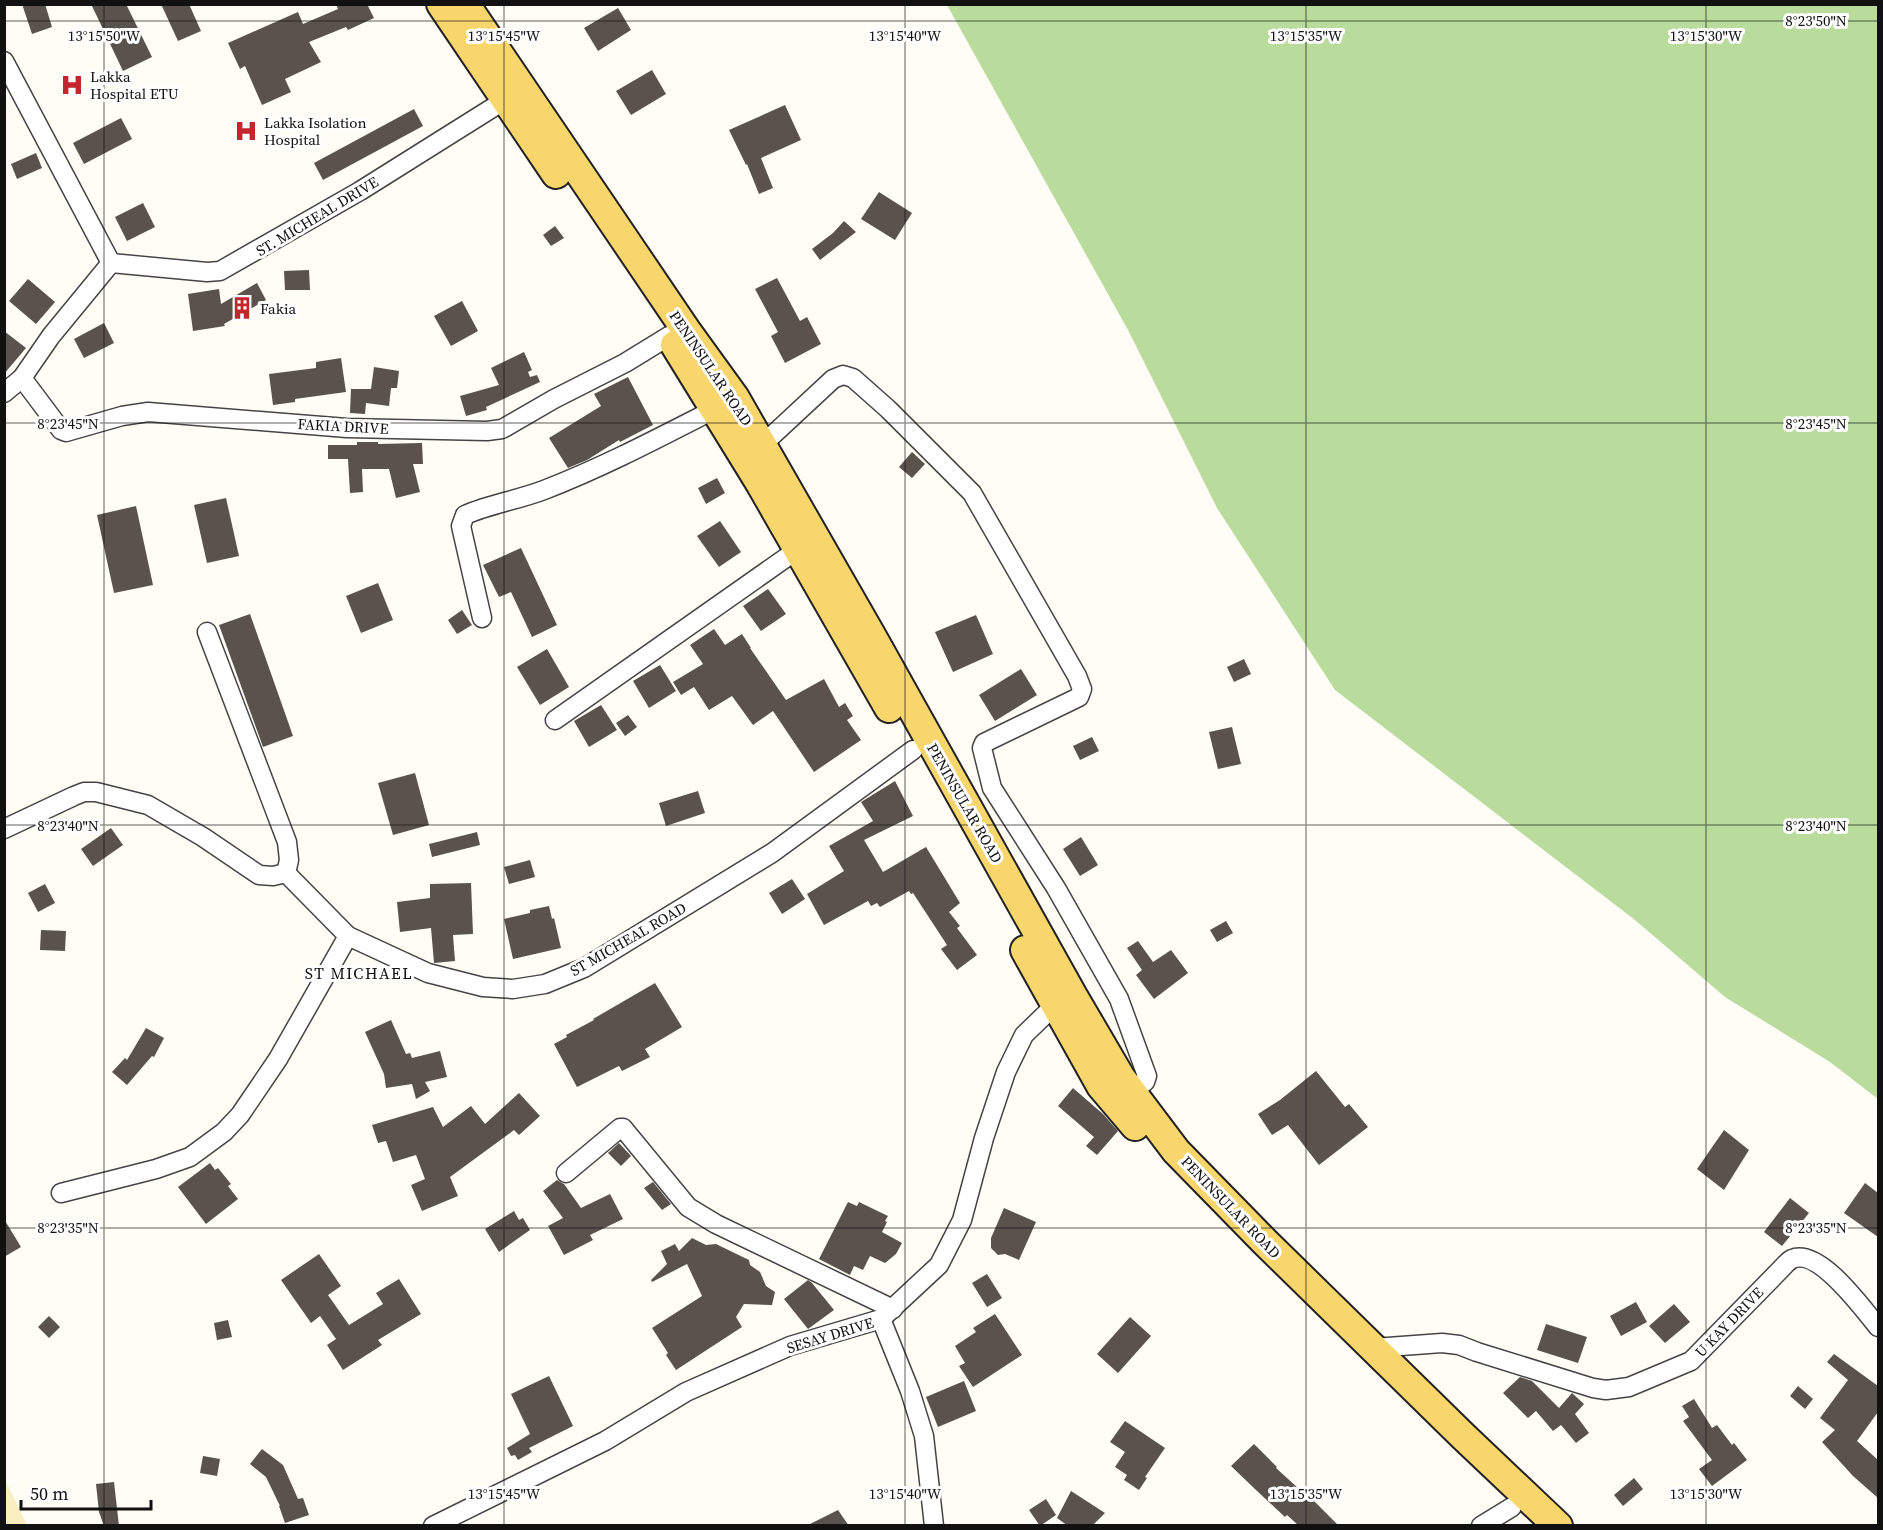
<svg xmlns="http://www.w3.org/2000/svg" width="1883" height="1530" viewBox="0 0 1883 1530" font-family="'Source Serif 4',serif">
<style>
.forest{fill:#b9dc9c}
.sand{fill:#fbeec1}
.building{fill:#5a524d}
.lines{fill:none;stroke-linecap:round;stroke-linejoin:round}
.street-casing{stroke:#444;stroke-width:21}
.primary-casing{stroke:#222;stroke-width:32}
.street{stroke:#fff;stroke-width:18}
.primary{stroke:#f9d66b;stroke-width:28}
.ticks{fill:none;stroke:#111;stroke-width:1.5;stroke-opacity:0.45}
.labels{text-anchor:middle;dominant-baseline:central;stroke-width:6;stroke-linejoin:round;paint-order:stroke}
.poi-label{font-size:15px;fill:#111;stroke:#fff;text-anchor:start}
.street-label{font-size:15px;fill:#111;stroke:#fff}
.neighbourhood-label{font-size:16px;letter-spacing:1.5px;fill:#111;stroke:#fff}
.ticks-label{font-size:15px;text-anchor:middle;fill:#111;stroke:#fff;stroke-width:6;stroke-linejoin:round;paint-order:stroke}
</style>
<rect width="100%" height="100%" fill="#fffdf5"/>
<path class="forest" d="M947,5H1878V1099L1830,1062L1725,997L1635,920L1335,690L1217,508L1128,330Z"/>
<path class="sand" d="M5,1480L27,1525H5Z"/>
<g class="building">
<path d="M22,4H45L52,27L32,34Z"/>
<path d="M91,4H126L152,57L123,71Z"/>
<path d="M161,4H189L201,31L178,41Z"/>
<path d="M336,4H367L374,18L348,30L346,27L309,42L321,62L285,79L291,92L262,105L245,66L240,69L228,43L298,12L303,24L338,9Z"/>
<path d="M618,8L631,30L598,51L584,28Z"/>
<path d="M652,70L666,94L631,115L616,91Z"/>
<path d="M785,105L801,140L761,158L773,188L759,194L747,164L746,165L729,130Z"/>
<path d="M414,109L423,126L323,180L314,163Z"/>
<path d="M121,118L132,139L84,164L73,143Z"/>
<path d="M36,153L42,168L17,179L11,164Z"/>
<path d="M879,192L912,213L895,240L861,219Z"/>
<path d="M143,203L155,227L127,241L115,217Z"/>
<path d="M844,221L856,232L820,260L812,249L833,233Z"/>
<path d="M555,226L564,238L551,246L543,235Z"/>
<path d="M309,270L310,290H285L284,271Z"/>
<path d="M777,278L800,321L807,317L821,344L785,363L771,336L778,332L755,289Z"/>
<path d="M28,279L55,302L36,324L9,301Z"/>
<path d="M257,283L266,300L224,324L225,326L193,331L188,294L219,289L221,304Z"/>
<path d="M462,301L478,331L451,346L434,316Z"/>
<path d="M104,323L114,343L84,358L74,339Z"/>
<path d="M4,331L26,348L4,374Z"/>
<path d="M524,352L532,370L528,372L530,377L537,375L540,382L486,407L487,410L466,416L460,396L499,385L491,368Z"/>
<path d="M341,358L346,392L295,399V402L273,405L269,374L316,368V362Z"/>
<path d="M374,367L399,371L397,388H391L389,406L366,403L365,414L350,413L351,389H371Z"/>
<path d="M628,377L653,425L620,442L619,440L587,460L568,468L549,438L601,406L594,394Z"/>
<path d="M357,442H378V444L422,443L423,464H413L420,492L396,498L389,469H362L363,492L350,493L348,459H328V445H357Z"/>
<path d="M912,452L925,464L912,478L899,467Z"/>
<path d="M717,478L725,493L706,504L698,488Z"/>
<path d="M226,498L239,556L207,563L194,505Z"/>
<path d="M136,506L153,585L114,593L97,515Z"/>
<path d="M720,521L741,552L719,567L697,536Z"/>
<path d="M521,548L557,625L532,637L511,592L499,597L483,565Z"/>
<path d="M378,583L393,620L361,633L346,596Z"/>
<path d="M768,589L786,614L761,631L743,606Z"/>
<path d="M462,610L472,625L457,634L448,620Z"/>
<path d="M250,614L293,736L263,747L219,625Z"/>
<path d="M976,615L993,654L953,672L935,632Z"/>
<path d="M714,629L725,645L742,634L751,648H750L786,700L824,679L839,707L845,703L853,716L847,720L861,740L814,772L773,711L753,725L732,696L709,710L694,687L681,695L673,682L703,664L690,645Z"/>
<path d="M547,649L569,687L540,705L517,667Z"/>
<path d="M1244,659L1251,674L1234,682L1227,667Z"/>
<path d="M660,665L676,691L649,708L633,681Z"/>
<path d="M1021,669L1037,695L995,721L979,695Z"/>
<path d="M601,705L617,730L589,747L574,721Z"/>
<path d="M628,715L637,727L625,736L616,723Z"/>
<path d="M1232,727L1241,764L1218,769L1209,732Z"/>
<path d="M1092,737L1099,751L1080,760L1073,746Z"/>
<path d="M415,773L429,825L393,835L378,783Z"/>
<path d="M895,781L913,816L864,840L883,872L926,847L960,903L949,912L960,926L957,928L977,955L957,970L941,949L947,945L913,893L911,894L909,891L880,907L877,903L871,906L868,901L824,925L807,894L844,871L829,846L873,821L861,802Z"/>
<path d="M698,791L705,813L666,826L659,803Z"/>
<path d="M111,828L123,845L93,866L81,849Z"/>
<path d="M477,832L480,845L432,857L429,844Z"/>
<path d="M1081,837L1098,865L1080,876L1063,849Z"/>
<path d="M530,860L535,877L509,884L504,867Z"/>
<path d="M792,879L805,899L782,914L769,893Z"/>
<path d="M471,883L473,934L453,935L455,961L434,963L431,928L400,932L397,902L430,898V884Z"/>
<path d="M45,884L55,903L38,912L28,893Z"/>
<path d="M549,906L552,919L554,918L561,948L513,959L504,919L530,913V910Z"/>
<path d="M1226,921L1233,933L1217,942L1210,930Z"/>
<path d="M41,930L66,931L65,951L40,950Z"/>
<path d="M1138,941L1153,962L1171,950L1188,973L1154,999L1136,975L1142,970L1127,948Z"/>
<path d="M655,983L682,1027L645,1049L650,1057L622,1071L619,1066L577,1087L554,1044L567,1037L566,1035L594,1020L593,1019Z"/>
<path d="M391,1020L406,1054L410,1053L412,1058L440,1051L447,1077L425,1082L430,1091L416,1099L412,1084L386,1088L384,1074L365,1032Z"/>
<path d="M146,1028L164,1038L154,1057L152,1056L127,1085L112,1072L125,1058L127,1060Z"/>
<path d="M1316,1071L1345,1107L1349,1104L1368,1127L1319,1165L1288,1125L1272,1135L1258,1114L1280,1100Z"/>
<path d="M1073,1088L1103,1114L1118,1131L1097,1155L1086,1146L1094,1137L1058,1106Z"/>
<path d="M519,1093L540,1116L519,1135L514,1130L450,1177L458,1196L422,1211L411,1185L425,1179L416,1155L393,1162L386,1141L378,1143L372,1125L433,1107L443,1127L471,1106L485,1124Z"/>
<path d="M1724,1130L1749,1150L1724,1190L1697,1169Z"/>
<path d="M619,1143L631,1156L621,1166L608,1153Z"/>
<path d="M210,1163L215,1170L218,1168L231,1184L228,1186L238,1199L206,1224L178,1187Z"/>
<path d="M557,1180L564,1184L581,1208L610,1194L623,1219L590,1235L593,1240L564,1255L548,1226L563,1218L543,1191Z"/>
<path d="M653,1182L671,1204L662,1210L644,1188Z"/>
<path d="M1865,1183L1878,1193V1237L1844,1213Z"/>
<path d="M1790,1198L1809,1213L1782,1246L1764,1232Z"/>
<path d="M848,1202L857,1206L859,1202L888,1216L885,1221L887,1222L882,1232L902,1243L896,1254L885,1263L870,1256L863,1270L854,1266L850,1275L819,1259Z"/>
<path d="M1004,1208L1036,1222L1019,1260L1005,1254L998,1255L991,1248V1238Z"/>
<path d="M514,1211L519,1220L523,1218L530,1230L499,1252L485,1229Z"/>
<path d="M4,1219L21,1247L4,1257Z"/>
<path d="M692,1238L706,1245L716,1244L749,1260L750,1265L760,1272L766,1286L775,1292L772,1305L744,1304L736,1317L742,1327L676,1370L666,1355L668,1353L652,1328L702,1296L687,1264L652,1282L651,1280L667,1264L661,1251L675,1244L679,1251Z"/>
<path d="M319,1254L341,1286L328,1295L349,1325L383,1304L376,1293L399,1279L421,1314L378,1340L382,1345L343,1370L327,1345L336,1339L320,1316L311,1323L281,1280Z"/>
<path d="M987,1274L1002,1298L987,1307L972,1283Z"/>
<path d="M808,1280L812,1283L834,1310L808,1329L784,1299Z"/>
<path d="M1636,1302L1647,1322L1621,1336L1610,1316Z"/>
<path d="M1674,1304L1690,1322L1665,1343L1649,1326Z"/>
<path d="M995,1314L1022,1355L973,1387L959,1366L965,1363L955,1346L976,1332L973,1328Z"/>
<path d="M49,1316L60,1327L49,1338L38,1327Z"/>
<path d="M1130,1317L1151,1336L1118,1373L1097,1354Z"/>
<path d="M228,1320L232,1337L217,1340L214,1323Z"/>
<path d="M1546,1324L1587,1337L1578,1363L1537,1350Z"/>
<path d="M1834,1354L1878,1386V1412L1857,1441L1878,1460V1498L1853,1476L1822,1442L1835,1430L1820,1418L1848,1380L1827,1362Z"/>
<path d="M549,1376L573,1426L529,1448L532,1452L518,1460L515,1455L511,1456L507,1448L530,1434L511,1394Z"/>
<path d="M1520,1377L1532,1381L1559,1408L1572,1393L1584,1404L1575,1414L1589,1433L1576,1443L1561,1425L1553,1431L1536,1411L1528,1418L1503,1393Z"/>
<path d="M964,1381L976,1411L938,1427L926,1397Z"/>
<path d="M1798,1386L1813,1399L1805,1409L1790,1396Z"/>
<path d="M1694,1399L1712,1428L1717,1425L1732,1445L1734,1443L1747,1460L1712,1486L1699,1469L1712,1460L1683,1421L1689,1417L1682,1406Z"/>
<path d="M1125,1421L1165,1448L1145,1477L1147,1478L1139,1490L1124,1480L1127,1475L1115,1467L1125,1452L1110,1442Z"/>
<path d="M1254,1444L1277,1467L1276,1468L1309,1498L1310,1497L1339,1526H1299L1287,1515L1285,1517L1256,1490L1231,1466Z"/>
<path d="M262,1449L283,1465L298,1499L303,1498L309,1515L285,1523L279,1506H280L266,1477L250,1464Z"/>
<path d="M203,1456L220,1459L217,1476L200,1473Z"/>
<path d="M1634,1478L1643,1489L1623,1506L1614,1495Z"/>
<path d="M114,1482L119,1526H104L99,1512L96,1484Z"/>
<path d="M1071,1491L1105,1513L1092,1526H1068L1057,1518Z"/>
<path d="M1046,1499L1056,1515L1040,1526L1029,1510Z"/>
<path d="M838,1510L849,1526H806Z"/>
</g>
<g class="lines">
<g class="street-casing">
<g id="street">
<path d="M4,61L111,263"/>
<path d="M111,263L207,272L220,271L360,191L505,100"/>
<path d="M22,378L61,430L66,432L122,416L148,412L347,428L487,431L502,429L554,399L625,363L669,336"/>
<path d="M4,393L22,378L51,336L111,263"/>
<path d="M762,445L833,379L843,375L853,378L888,409L972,493L1077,676L1082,689L1079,697L984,743L982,748L992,788L1056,888L1119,999L1147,1076L1145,1082L1131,1091"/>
<path d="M482,618L461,526L465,515C490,504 518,500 544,490C606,466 664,435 723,405"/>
<path d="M207,632L287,842L289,860L286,873"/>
<path d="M555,720L797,550"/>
<path d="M4,829L74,796L84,792H96L148,805L203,837L259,875L273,876L286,873"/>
<path d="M286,873L348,936L428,973L483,987L513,989L545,984L584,968L772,853L913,750"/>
<path d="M566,1173L620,1128H623L688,1207L716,1224L893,1309"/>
<path d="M61,1193L156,1169L190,1157L224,1132L240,1115L278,1059L348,936"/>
<path d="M881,1319L910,1391L924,1436L934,1526"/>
<path d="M1374,1348L1442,1343L1459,1345L1477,1352L1593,1388L1606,1390L1629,1387L1691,1361L1781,1269C1784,1266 1788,1261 1792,1259C1819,1247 1863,1309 1878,1327"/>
<path d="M433,1526L605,1441L686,1392L790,1346L881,1319L939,1265L962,1220L984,1138L1006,1072L1024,1035L1055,1005L1065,1000"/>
<path d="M1481,1526L1512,1507"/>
</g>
</g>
<g class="primary-casing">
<g id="primary">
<path d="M441,4L556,174"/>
<path d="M465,4L688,333L735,398L871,635L1073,996L1121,1078L1176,1151L1264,1241L1463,1436L1558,1526"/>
<path d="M675,345L760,483L889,708"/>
<path d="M1025,950L1101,1086L1135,1126"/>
</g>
</g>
<use href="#street" class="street"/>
<use href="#primary" class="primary"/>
</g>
<path class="ticks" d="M104,4V1526M504,4V1526M905,4V1526M1306,4V1526M1706,4V1526M4,21H1878M4,423H1878M4,825H1878M4,1228H1878"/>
<defs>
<g id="hospital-bare" transform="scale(1.8)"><path d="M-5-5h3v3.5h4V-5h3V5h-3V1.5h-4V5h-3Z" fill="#c4262e" stroke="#fff" stroke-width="2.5" paint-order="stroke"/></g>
<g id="building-bare" transform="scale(1.8)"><path d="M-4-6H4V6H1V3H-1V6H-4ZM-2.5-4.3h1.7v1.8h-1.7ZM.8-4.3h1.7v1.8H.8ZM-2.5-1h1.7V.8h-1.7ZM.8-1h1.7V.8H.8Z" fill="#c4262e" stroke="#fff" stroke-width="2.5" paint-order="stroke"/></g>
</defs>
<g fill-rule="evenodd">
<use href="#hospital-bare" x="72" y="85"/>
<use href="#hospital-bare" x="246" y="131"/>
<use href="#building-bare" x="242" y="308"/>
</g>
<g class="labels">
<g class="poi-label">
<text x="90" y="76">Lakka<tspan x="90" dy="17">Hospital ETU</tspan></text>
<text x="264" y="122">Lakka Isolation<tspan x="264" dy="17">Hospital</tspan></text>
<text x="260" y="308">Fakia</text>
</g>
<g class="street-label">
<text transform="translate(317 216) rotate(-31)">ST. MICHEAL DRIVE</text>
<text transform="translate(711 368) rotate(56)">PENINSULAR ROAD</text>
<text transform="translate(343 426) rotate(3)">FAKIA DRIVE</text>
<text transform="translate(965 803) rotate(60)">PENINSULAR ROAD</text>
<text transform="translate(628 939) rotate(-30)">ST MICHEAL ROAD</text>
<text transform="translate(1231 1207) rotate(46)">PENINSULAR ROAD</text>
<text transform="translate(1729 1322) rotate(-46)">U KAY DRIVE</text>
<text transform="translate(830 1335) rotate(-17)">SESAY DRIVE</text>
</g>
<g class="neighbourhood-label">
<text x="359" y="973">ST MICHAEL</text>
</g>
</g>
<g class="ticks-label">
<text x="1816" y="26">8°23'50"N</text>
<text x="104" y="41">13°15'50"W</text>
<text x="504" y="41">13°15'45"W</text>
<text x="905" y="41">13°15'40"W</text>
<text x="1306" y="41">13°15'35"W</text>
<text x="1706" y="41">13°15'30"W</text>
<text x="68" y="429">8°23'45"N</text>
<text x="1816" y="429">8°23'45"N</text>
<text x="68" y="831">8°23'40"N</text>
<text x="1816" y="831">8°23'40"N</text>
<text x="68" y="1233">8°23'35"N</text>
<text x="1816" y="1233">8°23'35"N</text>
<text x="504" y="1499">13°15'45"W</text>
<text x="905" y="1499">13°15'40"W</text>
<text x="1306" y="1499">13°15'35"W</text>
<text x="1706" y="1499">13°15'30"W</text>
</g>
<rect width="1883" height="1530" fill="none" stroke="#111111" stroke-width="12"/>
<path d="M21 1500v9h130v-9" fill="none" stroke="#111111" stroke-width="3"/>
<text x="30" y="1500" font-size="18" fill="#111111" stroke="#ffffff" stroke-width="4.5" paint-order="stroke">50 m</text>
</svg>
